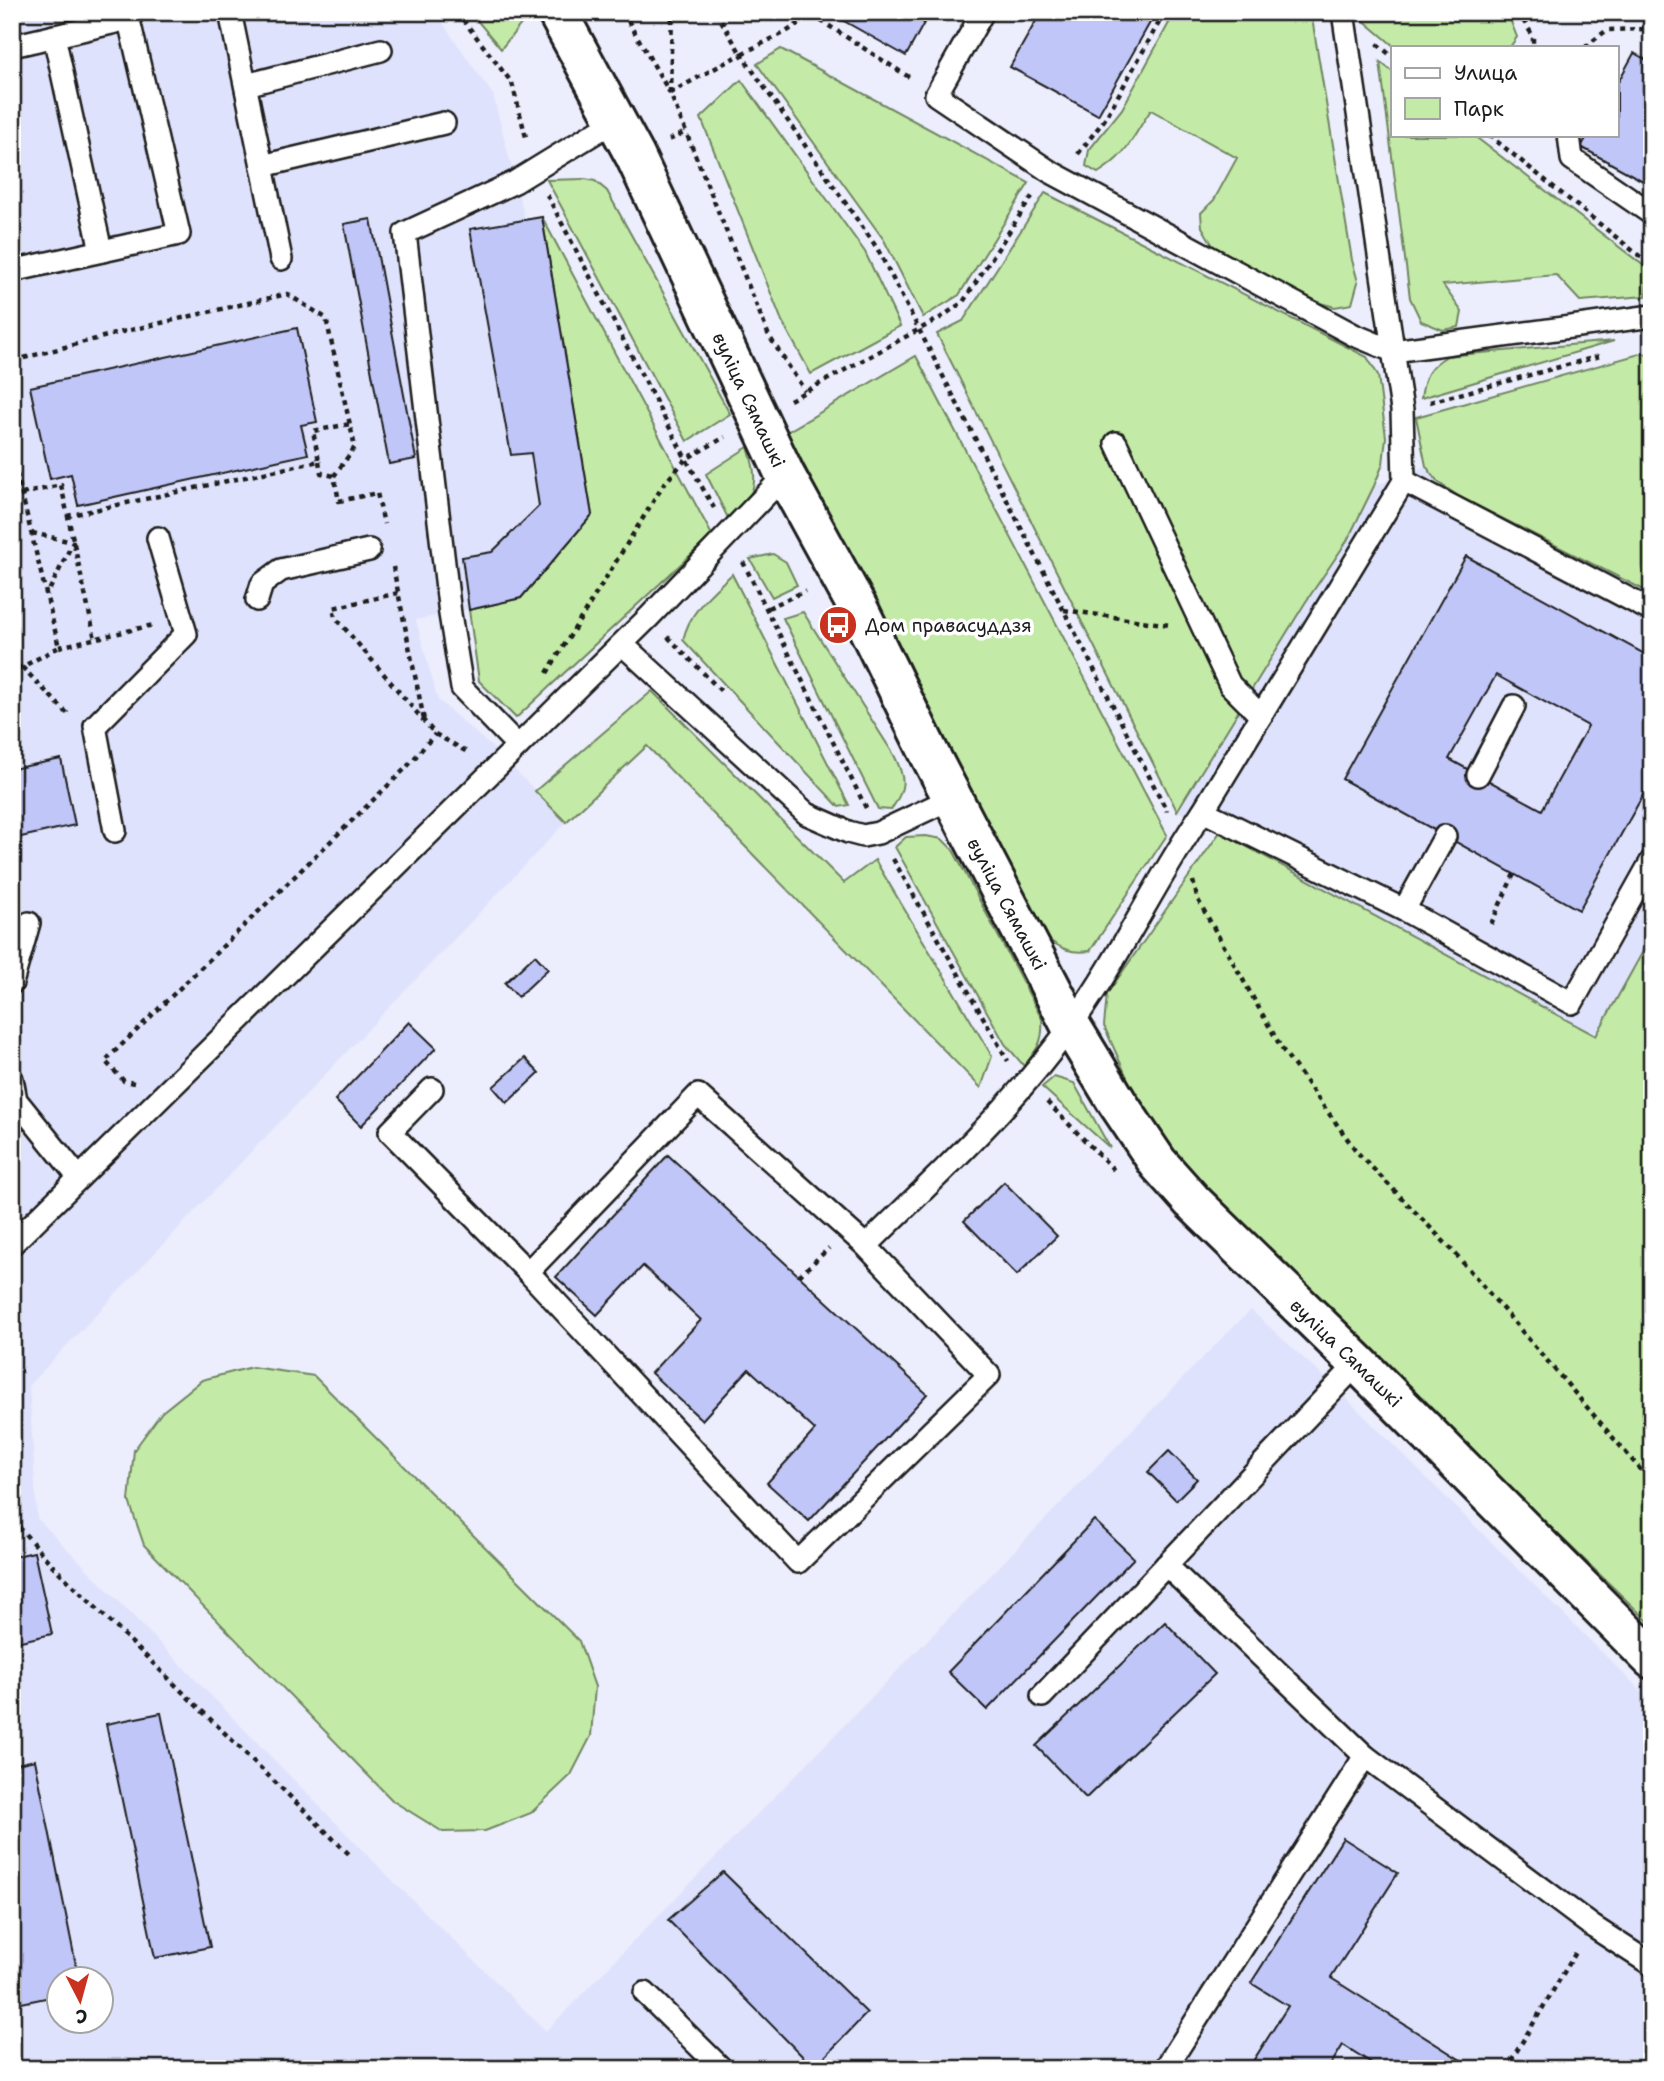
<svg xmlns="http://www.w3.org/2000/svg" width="1664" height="2081" viewBox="0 0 1664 2081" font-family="'Shantell Sans',sans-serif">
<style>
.built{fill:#dfe2fc;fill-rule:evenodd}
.green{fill:#c3eba7;stroke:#708462;stroke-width:2}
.building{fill:#c0c6f8;stroke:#1c1c1c;stroke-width:2;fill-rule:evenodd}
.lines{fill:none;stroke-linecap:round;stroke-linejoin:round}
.lane-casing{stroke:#1c1c1c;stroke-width:26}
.secondary-casing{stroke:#1c1c1c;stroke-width:44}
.path{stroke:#1c1c1c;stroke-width:4.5;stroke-dasharray:5 5;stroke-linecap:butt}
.lane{stroke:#fff;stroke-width:21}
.secondary{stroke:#fff;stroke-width:38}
.labels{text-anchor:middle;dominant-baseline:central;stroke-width:7;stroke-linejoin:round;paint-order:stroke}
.street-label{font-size:19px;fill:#1c1c1c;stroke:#fff}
.poi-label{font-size:19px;fill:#1c1c1c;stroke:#fff;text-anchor:start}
</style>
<rect width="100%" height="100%" fill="#eceefd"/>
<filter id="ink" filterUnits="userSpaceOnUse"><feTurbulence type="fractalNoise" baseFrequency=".0143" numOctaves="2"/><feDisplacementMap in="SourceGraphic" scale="14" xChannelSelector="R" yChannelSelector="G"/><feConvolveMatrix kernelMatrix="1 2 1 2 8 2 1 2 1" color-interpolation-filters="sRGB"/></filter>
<g filter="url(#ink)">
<g class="built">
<path d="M12,12H435L493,95L525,219L542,217L592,515L521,598L416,620L438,700L494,749L566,822L29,1385L37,1518L382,1870L546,2031L1223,1337L1251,1310L1336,1388L1652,1702V2069H12ZM60,1980H102V2022H60Z"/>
<path d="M1426,466L1438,482L1459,496L1652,594V1423L1207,884L1220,832L1177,811L1305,603L1347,541L1374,486Z"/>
</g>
<g class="green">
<path d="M470,12H516L522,23L501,49Z"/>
<path d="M1175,12H1311L1352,260L1358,282L1352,304L1335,307L1320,303L1216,251L1202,227L1201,213L1214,200L1237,158L1151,110C1132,137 1129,154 1098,173L1086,166L1089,150L1122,109Z"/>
<path d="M1361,12H1507L1517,37L1510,47H1395L1362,19Z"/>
<path d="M781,49L1029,183L959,295L923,317L884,240L757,64Z"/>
<path d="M1380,62L1393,72V135H1473L1648,269L1646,296L1580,301L1556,275L1443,285L1462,312L1459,327L1443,330L1421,321L1410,298Z"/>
<path d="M741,80L865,252L900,326L811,374L782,321L701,118Z"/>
<path d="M585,179L595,181L607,191L730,414L687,441L547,180Z"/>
<path d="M1045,193L1367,357L1378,375L1386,437L1383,464L1374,486L1347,541L1305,603L1177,811L937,334L963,321Z"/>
<path d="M542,217L712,535L516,718L479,681L469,610L521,598L592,515Z"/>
<path d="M1614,341L1421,398C1424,377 1428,367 1447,356Z"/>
<path d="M1643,353L1652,357V594L1458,496L1438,482L1426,466L1416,417Z"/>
<path d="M916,356L1167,835L1090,951C1071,954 1062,949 1046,938L787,432Z"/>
<path d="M748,447C759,483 757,493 729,520L706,474Z"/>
<path d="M773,554L786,562L797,585L772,597L750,559Z"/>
<path d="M732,574L849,805L839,807L683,640C690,610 711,594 732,574Z"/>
<path d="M803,612L894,755C906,779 906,788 891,810L878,809L783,618Z"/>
<path d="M652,691L844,883L875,860L992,1056L981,1088L647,746L566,822L535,791Z"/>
<path d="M1220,832L1596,1036L1652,935V1625L1196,1185L1137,1100L1104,1026L1107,994Z"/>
<path d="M926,836L942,839L953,850L1042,1019C1044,1041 1037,1050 1024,1066L1005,1044L895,847L906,837Z"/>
<path d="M1054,1077L1074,1083L1110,1148L1042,1087Z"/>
<path d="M252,1367L314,1376L579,1641L595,1687L591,1736L571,1775L531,1813L485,1831L443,1832L393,1801L144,1545L129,1501L134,1450L162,1412L202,1380Z"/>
</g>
<g class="building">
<path d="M828,12H930L906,56Z"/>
<path d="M1041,12H1156L1098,115L1010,67Z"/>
<path d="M1634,53L1652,63V186L1581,147L1588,135H1617V84Z"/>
<path d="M542,217L592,515L521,598L469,610L462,557L492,552L539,506L531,453L511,455L470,229Z"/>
<path d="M371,219L416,459L389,464L344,224Z"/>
<path d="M297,328L317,422L301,425L308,454L78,505L71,474L50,479L30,387Z"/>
<path d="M1466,556L1652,658V779L1579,910L1342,779ZM1496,675L1588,726L1542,810L1449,759Z"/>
<path d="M61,759L75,825L12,839V769Z"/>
<path d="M535,955L548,969L518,997L505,983Z"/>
<path d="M409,1022L436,1048L361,1126L335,1100Z"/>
<path d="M525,1058L539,1073L507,1103L493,1087Z"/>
<path d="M668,1155L927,1394L809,1521L767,1483L815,1430L749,1369L702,1420L651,1373L701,1320L643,1266L597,1315L556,1277Z"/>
<path d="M1004,1182L1057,1236L1017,1275L964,1221Z"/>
<path d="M1169,1451L1197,1479L1176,1500L1148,1472Z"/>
<path d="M1094,1520L1134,1558L987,1710L948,1672Z"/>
<path d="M34,1552L52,1634L12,1643V1557Z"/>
<path d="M1165,1622L1215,1674L1086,1798L1036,1746Z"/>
<path d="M161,1713L210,1947L155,1958L106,1724Z"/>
<path d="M35,1760L79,1980H60V1995L12,2005V1765Z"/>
<path d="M1343,1838L1398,1873L1331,1978L1475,2069H1381L1343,2045L1328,2069H1248L1288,2006L1251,1983Z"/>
<path d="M723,1872L867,2013L814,2068L668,1920Z"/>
</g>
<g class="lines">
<g class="lane-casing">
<g id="lane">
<path d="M230,12L262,166L444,123"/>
<path d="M983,12L936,95L1049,171L1354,335L1393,351L1652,316"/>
<path d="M1343,12L1402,410L1404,481"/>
<path d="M54,36L101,251"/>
<path d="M12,46L129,19"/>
<path d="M246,85L381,50"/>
<path d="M616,120L515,182L405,233L450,614L462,688L518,746L649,617L785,475"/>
<path d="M1569,135L1572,159L1652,214"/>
<path d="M262,166L281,259"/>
<path d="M12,271L179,234L127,12"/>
<path d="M1116,443L1230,685L1261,716"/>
<path d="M257,600L262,584L281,570L369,550"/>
<path d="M622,644L807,814L848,832L863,836L878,833L952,798"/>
<path d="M1478,775L1514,706"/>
<path d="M1203,811L1404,910L1572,1003L1652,860"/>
<path d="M115,831L95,726L186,634L158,538"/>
<path d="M1404,910L1445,836"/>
<path d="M12,983L29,923"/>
<path d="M12,1079L16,1100L79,1178"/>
<path d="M432,1089L390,1132L528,1272"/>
<path d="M12,1244L518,746"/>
<path d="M866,1246L698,1095L528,1272L798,1562L989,1375L866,1246C938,1175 1013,1107 1072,1024C1121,956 1156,880 1203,811L1404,481L1652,611"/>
<path d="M1166,1565L1365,1756"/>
<path d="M1042,1696L1358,1363"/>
<path d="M645,1993L722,2069"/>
<path d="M1165,2069L1365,1756L1592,1926L1652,1965"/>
</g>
</g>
<g class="secondary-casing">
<path id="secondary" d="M557,12L635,156L785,475L860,612L930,755L1071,1026L1117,1102L1158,1163L1192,1201L1358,1363L1652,1659"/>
</g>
<g class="path">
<path d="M457,12L512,83L527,141"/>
<path d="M623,12L670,93L769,336L805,391"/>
<path d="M716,12L741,54L786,32L812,15L912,79"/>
<path d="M1518,12L1533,36V47"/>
<path d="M1377,44L1393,57"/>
<path d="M1585,47L1607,30L1646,29L1652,32"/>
<path d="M670,93L741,54L877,248L1167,811"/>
<path d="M670,93L672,12"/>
<path d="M1489,135L1652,266"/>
<path d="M669,140L684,133"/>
<path d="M1078,154L1105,119L1165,12"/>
<path d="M547,195L686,459L714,508"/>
<path d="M12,373L20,359L122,332L287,294L326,318L355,447L334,476L339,501L377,493L384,524"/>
<path d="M790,400L940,318L963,302L1033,195"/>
<path d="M1430,402L1600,356"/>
<path d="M12,454L59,647L22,667L12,669"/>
<path d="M319,461L321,473L334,476"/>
<path d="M22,494L61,485L95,639"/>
<path d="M67,516L319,461L313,431L350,424"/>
<path d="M32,533L73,542L47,595"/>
<path d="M743,562L866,808"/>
<path d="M393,567L424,720"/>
<path d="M398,593L333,608L335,617L435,734L469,753"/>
<path d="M768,608L805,591"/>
<path d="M1064,610L1170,625"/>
<path d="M668,637L721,691"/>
<path d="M59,647L153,625"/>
<path d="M22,667L68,714"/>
<path d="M547,673L664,484L686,459L725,437"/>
<path d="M893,859L1008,1061"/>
<path d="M1193,881L1198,900L1282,1049L1357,1152L1453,1251L1652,1483"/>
<path d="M1491,924L1514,874"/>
<path d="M134,1083L124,1081L105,1061L406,768L435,734"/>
<path d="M1047,1102L1115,1171"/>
<path d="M799,1276L829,1248"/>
<path d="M12,1519L51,1564L350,1855"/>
<path d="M1506,2069L1578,1949"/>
</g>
<use href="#lane" class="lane"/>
<use href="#secondary" class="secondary"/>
</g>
</g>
<defs>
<g id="bus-disc" transform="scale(2.0125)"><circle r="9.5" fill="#c8321e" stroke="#fff"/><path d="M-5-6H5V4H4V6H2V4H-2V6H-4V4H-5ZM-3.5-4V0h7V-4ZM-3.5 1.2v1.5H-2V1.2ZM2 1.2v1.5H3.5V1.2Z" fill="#fff"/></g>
</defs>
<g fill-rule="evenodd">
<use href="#bus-disc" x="838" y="625"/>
</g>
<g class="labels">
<g class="street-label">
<text transform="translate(749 400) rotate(65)">вуліца Сямашкі</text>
<text transform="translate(1007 904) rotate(62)">вуліца Сямашкі</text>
<text transform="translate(1346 1353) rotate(44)">вуліца Сямашкі</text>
</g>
<g class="poi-label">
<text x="865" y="625">Дом правасуддзя</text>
</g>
</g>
<rect width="1664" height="2081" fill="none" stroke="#fff" stroke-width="42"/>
<rect x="21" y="21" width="1622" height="2039" fill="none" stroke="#1c1c1c" stroke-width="2.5" filter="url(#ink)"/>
<rect x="1391" y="46" width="228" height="91" fill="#ffffff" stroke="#a4a4a4" stroke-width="2"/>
<rect x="1405" y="68" width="35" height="10" fill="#ffffff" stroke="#a4a4a4" stroke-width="2"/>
<text x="1454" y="80" font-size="21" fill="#1c1c1c">Улица</text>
<rect x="1405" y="98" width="35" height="21" fill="#c3eba7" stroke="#a4a4a4" stroke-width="2"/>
<text x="1454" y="116" font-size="21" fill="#1c1c1c">Парк</text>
<g transform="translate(80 2000) rotate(174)"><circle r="33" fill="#ffffff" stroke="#a4a4a4" stroke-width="2"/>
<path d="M0-5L12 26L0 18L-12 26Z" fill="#c8321e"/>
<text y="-10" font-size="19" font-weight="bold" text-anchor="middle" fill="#1c1c1c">С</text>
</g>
</svg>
